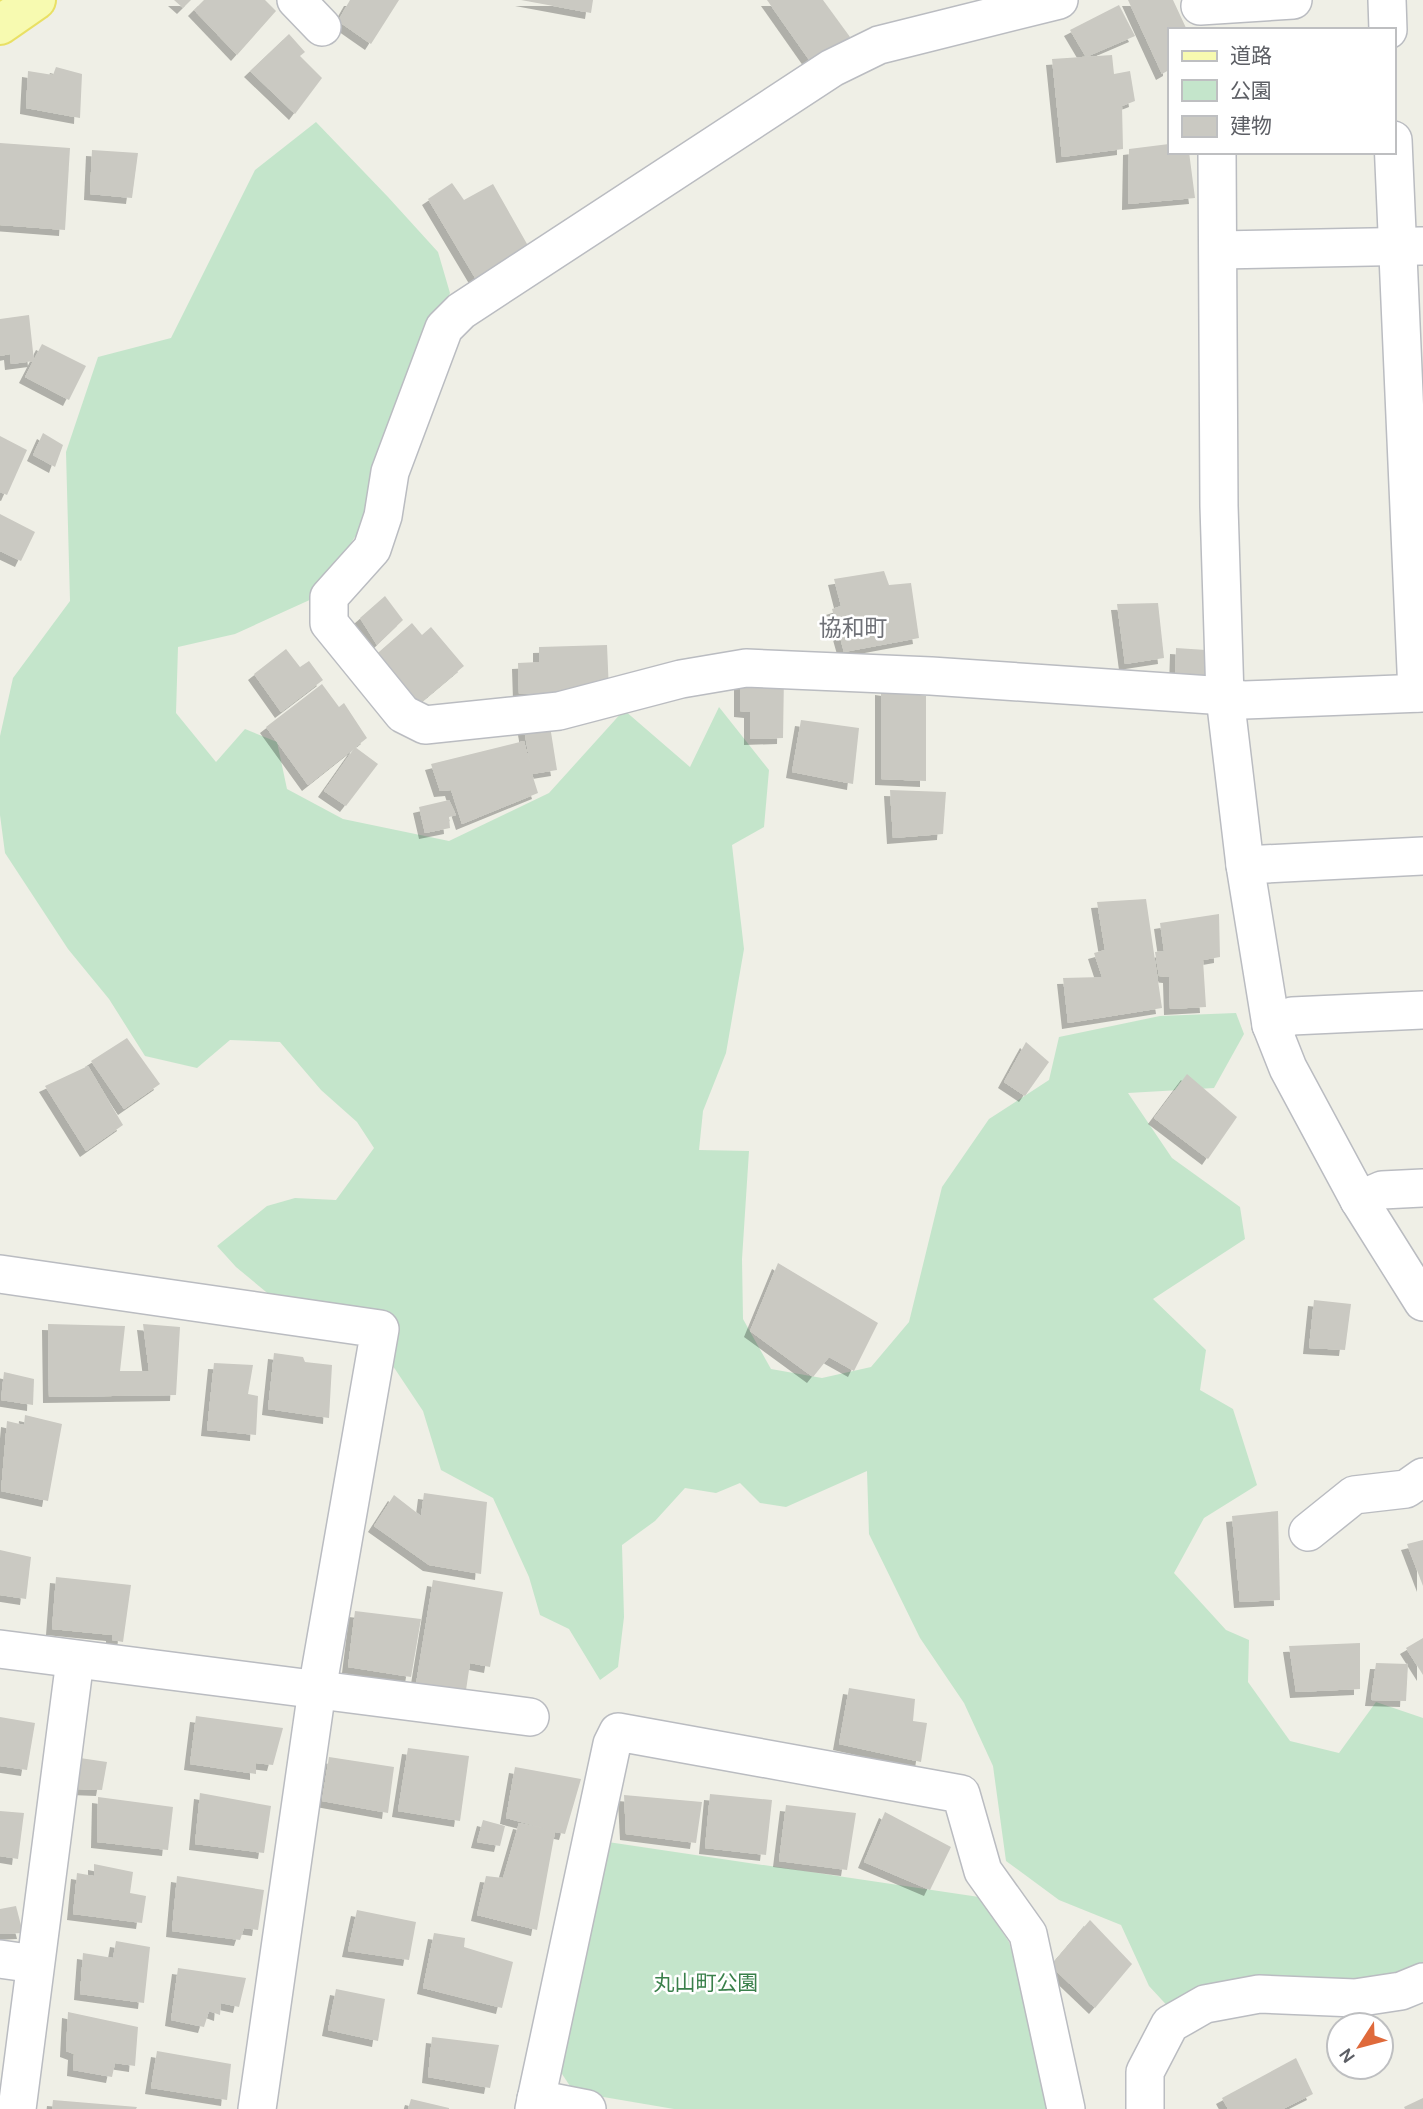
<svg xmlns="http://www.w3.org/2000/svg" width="1423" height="2109" viewBox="0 0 1423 2109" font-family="Karla,'Noto Sans JP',sans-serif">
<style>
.green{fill:#c4e5cb}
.building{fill:#cac9c2;filter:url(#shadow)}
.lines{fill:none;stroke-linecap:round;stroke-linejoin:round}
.street-casing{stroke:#babcc1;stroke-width:40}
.primary-casing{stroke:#e9e064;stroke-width:42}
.street{stroke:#fff;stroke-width:37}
.primary{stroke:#f7fab0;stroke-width:38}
.labels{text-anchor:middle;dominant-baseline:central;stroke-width:5;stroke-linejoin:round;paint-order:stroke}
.park-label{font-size:21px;fill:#3a804b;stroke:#fff}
.neighbourhood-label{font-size:23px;fill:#6f7177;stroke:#fff}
</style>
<defs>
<filter id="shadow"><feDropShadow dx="-6" dy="6" stdDeviation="0" flood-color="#0004"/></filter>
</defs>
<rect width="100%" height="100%" fill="#efefe6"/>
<g class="green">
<path d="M316,122L388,197L438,252L450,293L401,403L375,507L314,598L235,634L178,647L176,713L216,762L245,729L277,742L287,789L343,819L449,841L549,793L624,710L690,767L719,707L769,770L764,827L732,845L744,949L726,1053L703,1111L699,1150L749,1151L742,1259L743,1319L771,1369L822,1378L871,1367L909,1322L942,1187L989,1119L1049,1080L1059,1037L1160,1016L1236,1013L1244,1034L1214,1088L1128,1093L1172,1158L1240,1207L1245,1239L1153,1299L1206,1350L1200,1390L1233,1409L1257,1485L1204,1518L1174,1573L1226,1630L1249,1640L1248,1682L1290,1741L1339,1753L1376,1702L1423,1718V1969L1366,1978L1295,1984L1173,2012L1149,1986L1121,1925L1059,1900L1006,1861L993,1766L964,1703L920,1638L869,1534L867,1471L786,1507L760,1503L740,1483L716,1493L685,1488L655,1521L622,1545L624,1617L618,1667L600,1680L569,1629L540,1615L529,1577L493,1498L441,1470L423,1411L395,1369L345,1307L277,1301L236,1267L217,1246L267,1206L295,1198L336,1200L374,1148L357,1122L321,1090L280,1042L230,1040L197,1068L145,1056L109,999L68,949L5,853L0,815V736L13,678L70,601L66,452L98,357L171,338L255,170Z"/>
<path d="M608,1842L979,1897L1009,1942L1057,2106L1054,2109H674L574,2092L558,2068Z"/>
</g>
<g class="building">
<path d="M174,0H191L183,8Z"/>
<path d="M204,0H265L276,11L237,55L194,10Z"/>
<path d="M350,0H399L371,44L338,21Z"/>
<path d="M521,0H593L591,13Z"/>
<path d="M767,0H823L850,37L812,64Z"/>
<path d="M1128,0H1173L1187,30H1169V70L1162,74Z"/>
<path d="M1119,5L1135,36L1086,57L1070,30Z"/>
<path d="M289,34L305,52L300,56L322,78L295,114L250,71Z"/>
<path d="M1112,55L1114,74L1130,71L1135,101L1122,106L1123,149L1062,157L1052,59Z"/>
<path d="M56,67L82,74L80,118L26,108L28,71L53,75Z"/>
<path d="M0,143L70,148L65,230L0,225Z"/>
<path d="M1169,144V152H1189L1195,198L1128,204L1129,149Z"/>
<path d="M92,150L138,153L132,198L90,194Z"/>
<path d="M452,183L464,200L493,184L531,251L477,281L428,199Z"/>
<path d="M29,315L34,361L11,364L10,354L0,356V319Z"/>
<path d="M42,344L86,366L69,400L25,377Z"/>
<path d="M43,433L63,445L55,467L33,455Z"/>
<path d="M0,436L27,450L7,495L0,492Z"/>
<path d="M0,514L35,532L21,561L0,551Z"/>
<path d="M884,571L889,585L911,583L919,638L844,652L832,609L841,606L834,579Z"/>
<path d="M385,596L403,620L377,645L360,618Z"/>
<path d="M1158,603L1164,658L1125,664L1117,604Z"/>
<path d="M412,623L422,635L431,627L464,666L414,708L371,659Z"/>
<path d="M607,645L609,692L519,694L518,663L539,662V647Z"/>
<path d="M1176,648L1206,650V681L1175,682Z"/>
<path d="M286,649L300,667L309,661L323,680L281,712L254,674Z"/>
<path d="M784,675L783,738L750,739V712L740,711V676Z"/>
<path d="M322,684L339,707L344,703L367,738L308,785L266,727Z"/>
<path d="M881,689L926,696V781L881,779Z"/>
<path d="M801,720L859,728L853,784L792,772Z"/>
<path d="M550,726L557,770L532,774L538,793L462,824L451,790L440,791L431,764L524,741L530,764L524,729Z"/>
<path d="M355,747L378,764L346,806L324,791Z"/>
<path d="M890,790L946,792L943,834L893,838Z"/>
<path d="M449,800L456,815L449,817L450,828L425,833L419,807Z"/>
<path d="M1146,899L1162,1008L1068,1023L1063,978L1102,977L1094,953L1105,950L1097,902Z"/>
<path d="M1219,914L1220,957L1203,960L1206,1007L1170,1009L1169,977L1159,976L1155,952L1164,951L1160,923Z"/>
<path d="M127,1038L160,1084L124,1109L91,1061Z"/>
<path d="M1026,1042L1049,1062L1025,1096L1004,1082Z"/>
<path d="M88,1066L123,1125L86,1151L45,1086Z"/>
<path d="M1187,1074L1237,1117L1208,1159L1154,1118Z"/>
<path d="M778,1263L878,1323L854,1371L829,1357L813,1377L750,1331Z"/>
<path d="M1314,1300L1351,1304L1345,1350L1309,1348Z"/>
<path d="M48,1324L125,1326L120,1371H149L143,1324L180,1327L176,1395L49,1397Z"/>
<path d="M274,1353L303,1357L305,1362L332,1365L329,1418L268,1409Z"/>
<path d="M214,1363L253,1365L248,1394L258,1396L256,1435L207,1430Z"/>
<path d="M4,1372L34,1379L33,1405L1,1400Z"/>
<path d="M25,1415L62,1424L48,1501L1,1491L7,1421L24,1425Z"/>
<path d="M424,1493L487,1502L481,1574L429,1565L374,1526L394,1495L421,1516Z"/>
<path d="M1278,1511L1280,1600L1240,1602L1232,1516Z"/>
<path d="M1423,1540V1586L1407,1544Z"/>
<path d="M0,1550L31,1557L26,1599L0,1595Z"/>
<path d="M56,1577L131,1585L123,1642L112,1640V1635L52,1629Z"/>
<path d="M433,1580L503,1592L490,1667L470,1663L465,1697L415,1690Z"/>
<path d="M355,1611L421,1619L411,1677L348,1667Z"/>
<path d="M1423,1638V1675L1406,1648Z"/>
<path d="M1360,1643V1689L1296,1692L1289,1646Z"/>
<path d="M1376,1663L1408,1664L1406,1701L1371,1700Z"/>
<path d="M849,1688L915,1699L913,1721L927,1723L921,1762L839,1744Z"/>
<path d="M196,1716L283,1728L273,1765L256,1763V1774L190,1764Z"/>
<path d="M0,1717L35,1723L27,1770L0,1766Z"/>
<path d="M408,1748L469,1756L460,1821L398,1811Z"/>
<path d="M329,1757L394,1767L388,1813L322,1801Z"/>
<path d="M80,1758L107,1762L102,1790L77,1789Z"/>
<path d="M515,1767L581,1779L565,1834L555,1832L537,1930L477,1915L486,1876L503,1878L519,1823L547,1829L506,1818Z"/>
<path d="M200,1793L271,1806L264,1853L195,1844Z"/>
<path d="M710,1794L772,1800L766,1855L705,1848Z"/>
<path d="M624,1795L702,1802L696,1843L626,1834Z"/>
<path d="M98,1797L173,1807L168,1850L97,1842Z"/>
<path d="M786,1805L856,1813L847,1870L779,1861Z"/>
<path d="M0,1811L24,1813L18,1859L0,1856Z"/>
<path d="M885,1812L951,1847L930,1890L864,1862Z"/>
<path d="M483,1820L505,1826L500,1846L477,1842Z"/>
<path d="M94,1864L133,1872L130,1893L146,1896L142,1923L73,1914L77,1873L94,1876Z"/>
<path d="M177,1876L264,1890L258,1930L244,1928L240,1940L172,1931Z"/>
<path d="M16,1906L23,1933L0,1934V1909Z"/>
<path d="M357,1910L416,1922L409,1960L348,1951Z"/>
<path d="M1090,1920L1132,1964L1095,2008L1051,1966Z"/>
<path d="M434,1933L465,1938L464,1947L513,1962L502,2008L423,1988Z"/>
<path d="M116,1941L150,1947L144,2003L80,1994L83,1953L113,1958Z"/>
<path d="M178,1968L246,1978L239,2007L221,2003L220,2015L209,2011L204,2027L171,2020Z"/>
<path d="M336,1989L385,1999L378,2041L328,2030Z"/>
<path d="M68,2012L138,2027L135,2066L115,2063L112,2077L73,2070L74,2054L66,2051Z"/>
<path d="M432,2037L499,2045L490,2088L428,2077Z"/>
<path d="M157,2051L231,2064L227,2100L151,2088Z"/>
<path d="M1296,2058L1313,2094L1283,2109H1228L1222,2098Z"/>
<path d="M1423,2098V2109H1405L1404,2107Z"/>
<path d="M411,2099L449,2108V2109H408Z"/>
<path d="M53,2100L137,2107L136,2109H52Z"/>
</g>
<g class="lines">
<g class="street-casing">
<g id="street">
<path d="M296,0L322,27"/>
<path d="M1059,0L879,45L832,68L461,311L444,328L390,472L383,516L372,549L329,597V623L403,714L425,725L559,711L681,679L746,668L931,676L1211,695L1244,700L1423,693"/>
<path d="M1387,0L1388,30"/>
<path d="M1200,6L1293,0"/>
<path d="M1393,140L1417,693"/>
<path d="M1217,152L1219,506L1225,697L1245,865L1271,1025L1288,1068L1359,1200L1423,1302"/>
<path d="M1219,250L1421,246"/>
<path d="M1245,865L1423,856"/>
<path d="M1271,1025L1292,1016L1423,1010"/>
<path d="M1359,1200L1382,1190L1423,1188"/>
<path d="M0,1274L380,1329L317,1690L257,2109"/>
<path d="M1308,1532L1354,1495L1406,1489L1423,1477"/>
<path d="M0,1649L530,1717"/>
<path d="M0,1959L35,1964"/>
<path d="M536,2099L587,2109"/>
<path d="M17,2109L75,1660"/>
<path d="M534,2109L612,1744L618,1732L961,1794L983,1871L1028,1934L1066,2109"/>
<path d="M1145,2109V2072L1170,2024L1205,2004L1259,1994L1355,1998L1401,1991L1423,1982"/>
</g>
</g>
<g class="primary-casing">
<path id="primary" d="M0,25L36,0"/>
</g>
<use href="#street" class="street"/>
<use href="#primary" class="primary"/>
</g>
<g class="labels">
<g class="park-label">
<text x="706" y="1983">丸山町公園</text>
</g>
<g class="neighbourhood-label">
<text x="853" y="628">協和町</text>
</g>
</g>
<rect x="1168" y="28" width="228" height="126" fill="#ffffff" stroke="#bebfc1" stroke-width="2"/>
<rect x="1182" y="51" width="35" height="10" fill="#f7fab0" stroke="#bebfc1" stroke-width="2"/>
<text x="1230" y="63" font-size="21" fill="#5d5f65">道路</text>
<rect x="1182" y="80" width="35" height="21" fill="#c4e5cb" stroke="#bebfc1" stroke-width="2"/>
<text x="1230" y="98" font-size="21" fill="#5d5f65">公園</text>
<rect x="1182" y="116" width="35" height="21" fill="#cac9c2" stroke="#bebfc1" stroke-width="2"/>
<text x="1230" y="133" font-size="21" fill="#5d5f65">建物</text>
<g transform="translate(1360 2046) rotate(234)"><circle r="33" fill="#ffffff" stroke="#bebfc1" stroke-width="2"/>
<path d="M0-5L12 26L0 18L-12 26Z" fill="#df6a3b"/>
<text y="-10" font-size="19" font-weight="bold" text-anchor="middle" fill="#5d5f65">N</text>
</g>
</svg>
